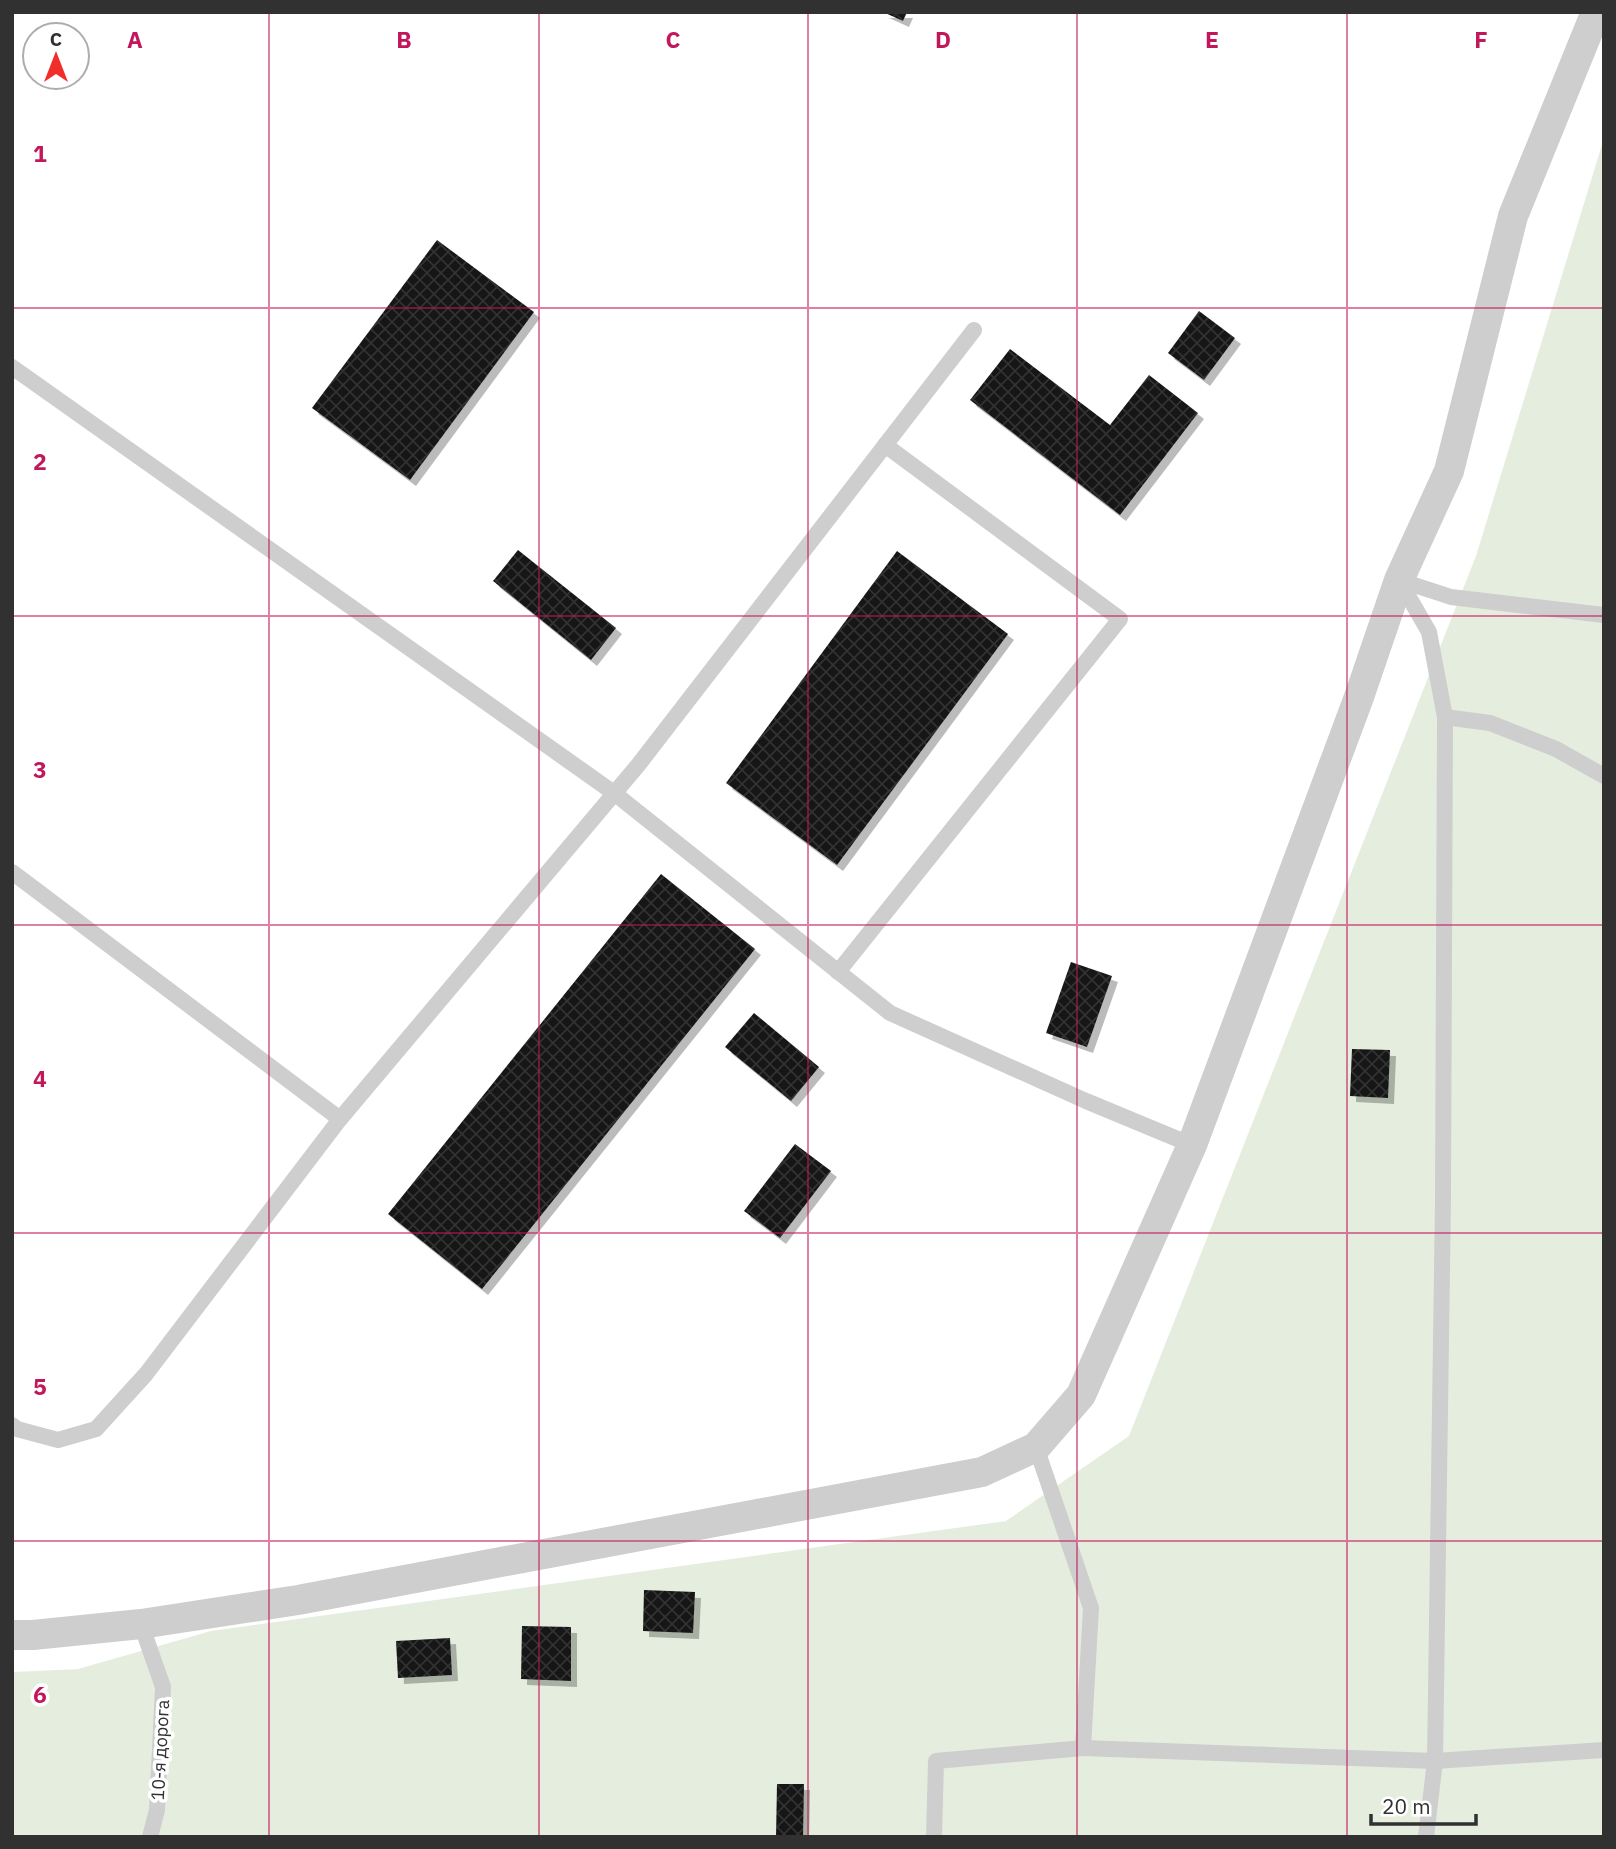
<svg xmlns="http://www.w3.org/2000/svg" width="1616" height="1849" viewBox="0 0 1616 1849" font-family="'IBM Plex Sans',sans-serif">
<style>
.garden{fill:#e5eede}
.building{fill:url(#building-cross-hatch);filter:url(#shadow)}
.lines{fill:none;stroke-linecap:round;stroke-linejoin:round}
.service{stroke:#cecece;stroke-width:16}
.minor{stroke:#cecece;stroke-width:30}
.grid{fill:none;stroke:#c2185b;stroke-width:2;stroke-opacity:0.55}
.labels{text-anchor:middle;dominant-baseline:central;stroke-width:7;stroke-linejoin:round;paint-order:stroke}
.street-label{font-size:18px;fill:#313131;stroke:#fff}
.grid-label{font-size:23px;text-anchor:middle;font-weight:bold;fill:#c2185b;stroke:#fff;stroke-width:7;stroke-linejoin:round;paint-order:stroke}
</style>
<defs>
<pattern id="building-cross-hatch" width="8" height="8" patternUnits="userSpaceOnUse" patternTransform="scale(1.75)"><rect width="8" height="8" fill="#181818"/><path d="M0 0l8 8M0 8l8-8" fill="none" stroke="#313131"/></pattern>
<filter id="shadow"><feDropShadow dx="6" dy="6" stdDeviation="0" flood-color="#0004"/></filter>
</defs>
<rect width="100%" height="100%" fill="#fff"/>
<path class="garden" d="M1604,138V1837H12V1672L78,1669L211,1631L1006,1521L1129,1436L1476,556Z"/>
<g class="building">
<path d="M883,12H907L903,21Z"/>
<path d="M437,240L534,312L410,480L312,408Z"/>
<path d="M1199,311L1235,338L1204,380L1168,353Z"/>
<path d="M1010,349L1110,425L1149,375L1198,413L1120,515L970,400Z"/>
<path d="M518,550L616,628L591,660L493,581Z"/>
<path d="M897,551L1008,634L837,865L726,783Z"/>
<path d="M661,874L755,949L482,1289L388,1214Z"/>
<path d="M1071,962L1112,976L1087,1047L1046,1033Z"/>
<path d="M754,1013L819,1067L791,1101L725,1047Z"/>
<path d="M1352,1049L1390,1050L1388,1098L1350,1096Z"/>
<path d="M795,1144L831,1171L780,1238L744,1211Z"/>
<path d="M644,1590L695,1592L693,1633L643,1631Z"/>
<path d="M522,1626L571,1627V1681L521,1679Z"/>
<path d="M450,1638L452,1675L398,1678L396,1641Z"/>
<path d="M777,1784H804L803,1837H776Z"/>
</g>
<g class="lines">
<g class="service">
<path d="M12,367L614,793L890,1013L1086,1101L1192,1145"/>
<path d="M1399,580L1429,632L1445,717L1443,1199L1435,1761L1604,1750"/>
<path d="M1399,580L1451,597L1604,615"/>
<path d="M1445,717L1490,723L1556,749L1604,776"/>
<path d="M12,872L340,1119"/>
<path d="M838,972L1120,619L885,445"/>
<path d="M12,1425L17,1429L58,1440L96,1429L146,1374L340,1119L639,764L974,330"/>
<path d="M1036,1447L1091,1608L1083,1748"/>
<path d="M141,1624L163,1687L157,1810L150,1837"/>
<path d="M934,1837L936,1761L1083,1748L1435,1761L1426,1837"/>
</g>
<path class="minor" d="M12,1635H33L141,1624L298,1600L982,1472L1036,1447L1081,1395L1192,1145L1359,697L1399,580L1449,471L1513,216L1596,12"/>
</g>
<path class="grid" d="M269,12V1837M539,12V1837M808,12V1837M1077,12V1837M1347,12V1837M12,308H1604M12,616H1604M12,925H1604M12,1233H1604M12,1541H1604"/>
<g class="labels">
<g class="street-label">
<text transform="translate(160 1750) rotate(-87)">10-я дорога</text>
</g>
</g>
<g class="grid-label">
<text x="135" y="48">A</text>
<text x="404" y="48">B</text>
<text x="673" y="48">C</text>
<text x="943" y="48">D</text>
<text x="1212" y="48">E</text>
<text x="1481" y="48">F</text>
<text x="40" y="162">1</text>
<text x="40" y="470">2</text>
<text x="40" y="778">3</text>
<text x="40" y="1087">4</text>
<text x="40" y="1395">5</text>
<text x="40" y="1703">6</text>
</g>
<rect width="1616" height="1849" fill="none" stroke="#313131" stroke-width="28"/>
<g transform="translate(56 56)"><circle r="33" fill="#ffffff" stroke="#adadad" stroke-width="2"/>
<path d="M0-5L12 26L0 18L-12 26Z" fill="#f02f2a"/>
<text y="-10" font-size="19" font-weight="bold" text-anchor="middle" fill="#313131">С</text>
</g>
<path d="M1371 1814v10h105v-10" fill="none" stroke="#313131" stroke-width="3.5"/>
<text x="1382" y="1814" font-size="21" fill="#313131" stroke="#ffffff" stroke-width="5" paint-order="stroke">20 m</text>
</svg>
